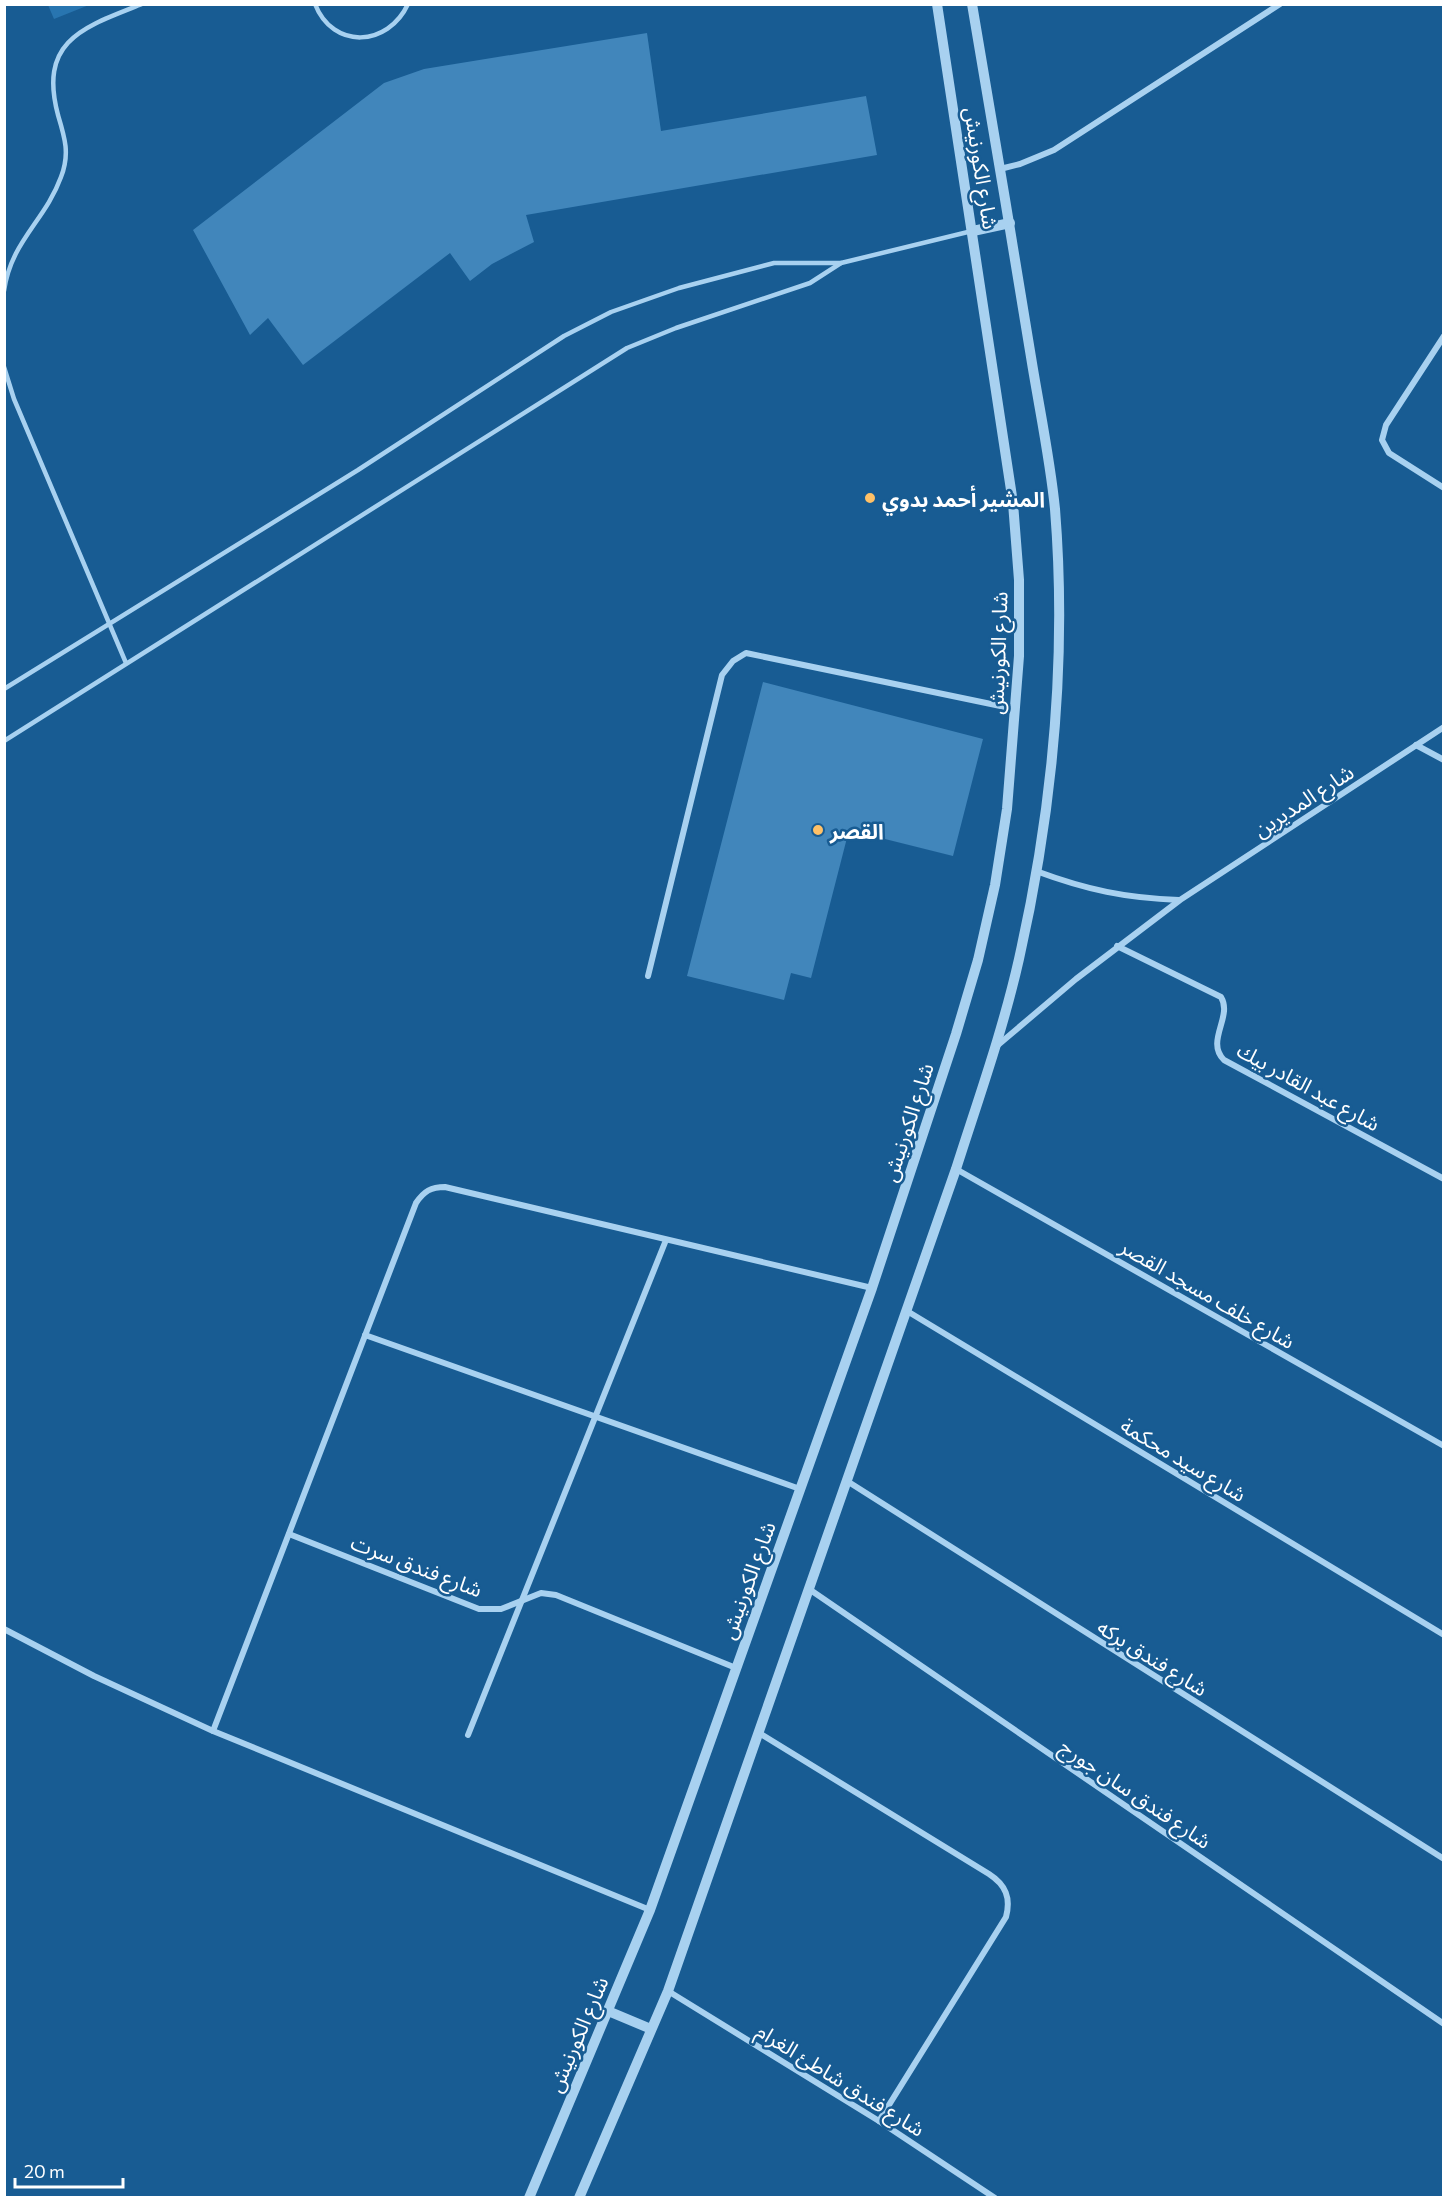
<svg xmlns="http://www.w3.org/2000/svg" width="1448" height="2202" viewBox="0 0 1448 2202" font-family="Commissioner,'Noto Sans Arabic',sans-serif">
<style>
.green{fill:#2875b0}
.building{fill:#4186bb}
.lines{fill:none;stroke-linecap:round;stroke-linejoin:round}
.service{stroke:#a8d1f0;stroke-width:4.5}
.minor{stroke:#a8d1f0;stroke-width:6}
.tertiary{stroke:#a8d1f0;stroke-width:10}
.poi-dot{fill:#ffc167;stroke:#185c93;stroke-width:2}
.labels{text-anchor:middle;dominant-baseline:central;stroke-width:5;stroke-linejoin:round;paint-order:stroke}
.street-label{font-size:21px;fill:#fff;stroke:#185c93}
.poi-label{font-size:21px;font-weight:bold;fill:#fff;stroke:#185c93;text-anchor:start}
</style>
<rect width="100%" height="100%" fill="#185c93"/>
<path class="green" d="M48,5H89L54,19Z"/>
<g class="building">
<path d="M647,33L661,131L866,96L877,155L526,215L534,242L492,264L470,281L450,253L303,365L268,318L250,335L193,230L384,83L424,69Z"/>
<path d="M763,682L983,739L953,856L849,830L811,978L791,973L784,1000L687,976Z"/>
</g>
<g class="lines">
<g class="service">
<path d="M315,4C333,50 388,47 408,4"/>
<path d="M4,291C11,241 45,221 61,177C70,154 65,138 58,115C38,40 84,27 142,4"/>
<path d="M4,367L14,399L126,663"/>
<path d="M4,689L358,470L564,336L611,312L679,288L774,263H841L972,231"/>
<path d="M4,741L627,348L676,328L810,283L841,263"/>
</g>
<g class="minor">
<path d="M1000,169L1020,164L1054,150L1280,4"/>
<path d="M1444,336L1386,425L1382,440L1389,453L1444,488"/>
<path d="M1416,745L1444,760"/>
<path d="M1036,871C1087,890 1126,898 1179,900"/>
<path d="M1117,946L1221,997C1233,1017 1205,1041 1224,1060L1444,1179"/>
<path d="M648,976L722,675L733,661L746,653L1015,709"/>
<path d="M998,1045L1076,979L1180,900L1444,727"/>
<path d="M956,1169L1444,1446"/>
<path d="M907,1311L1444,1635"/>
<path d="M365,1335L800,1489"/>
<path d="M847,1481L1444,1859"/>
<path d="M289,1534L479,1609H501L541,1593L556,1595L736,1668"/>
<path d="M809,1589L1444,2024"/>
<path d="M4,1629L94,1676L213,1731L650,1910"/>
<path d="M213,1731L416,1203C424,1191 431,1187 445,1187L872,1288"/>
<path d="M759,1733L989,1874C1006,1885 1011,1898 1006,1917L879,2121"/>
<path d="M468,1735L666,1240"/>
<path d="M668,1991L879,2121L995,2198"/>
</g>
<g class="tertiary">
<path d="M973,231L1010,223"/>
<path d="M608,2011L651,2029"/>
<path d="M529,2198L650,1910L872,1288L956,1034L978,960L995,885L1007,809L1019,656V580L1013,503L937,4"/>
<path d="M579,2198L668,1991L956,1169C978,1100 1003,1030 1019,959C1052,813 1067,659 1055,509C1050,458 1039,407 1031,357C1012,239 992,122 972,4"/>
</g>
</g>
<g class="poi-dot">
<circle cx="870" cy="498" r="6"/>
<circle cx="818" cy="830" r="6"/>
</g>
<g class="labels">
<g class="street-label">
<text transform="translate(982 168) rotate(81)">شارع الكورنيش</text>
<text transform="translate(997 653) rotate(-88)">شارع الكورنيش</text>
<text transform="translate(1303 800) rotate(-33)">شارع المديرين</text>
<text transform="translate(1309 1086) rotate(29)">شارع عبد القادر بيك</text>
<text transform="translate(907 1122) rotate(-72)">شارع الكورنيش</text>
<text transform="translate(1208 1293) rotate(30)">شارع خلف مسجد القصر</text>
<text transform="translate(1184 1459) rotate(31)">شارع سيد محكمة</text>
<text transform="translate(417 1565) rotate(21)">شارع فندق سرت</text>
<text transform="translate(747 1580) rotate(-70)">شارع الكورنيش</text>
<text transform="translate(1153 1657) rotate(32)">شارع فندق بركه</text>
<text transform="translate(1136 1793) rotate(34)">شارع فندق سان جورج</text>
<text transform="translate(577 2034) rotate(-67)">شارع الكورنيش</text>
<text transform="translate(841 2079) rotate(32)">شارع فندق شاطئ الغرام</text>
</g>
<g class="poi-label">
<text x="882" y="498">المشير أحمد بدوي</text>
<text x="830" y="830">القصر</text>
</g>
</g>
<rect width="1448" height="2202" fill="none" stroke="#ffffff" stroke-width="12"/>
<path d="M15 2178v9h108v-9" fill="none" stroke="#ffffff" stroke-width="3"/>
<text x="24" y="2178" font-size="18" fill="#ffffff" stroke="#185c93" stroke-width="4.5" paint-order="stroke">20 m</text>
</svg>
